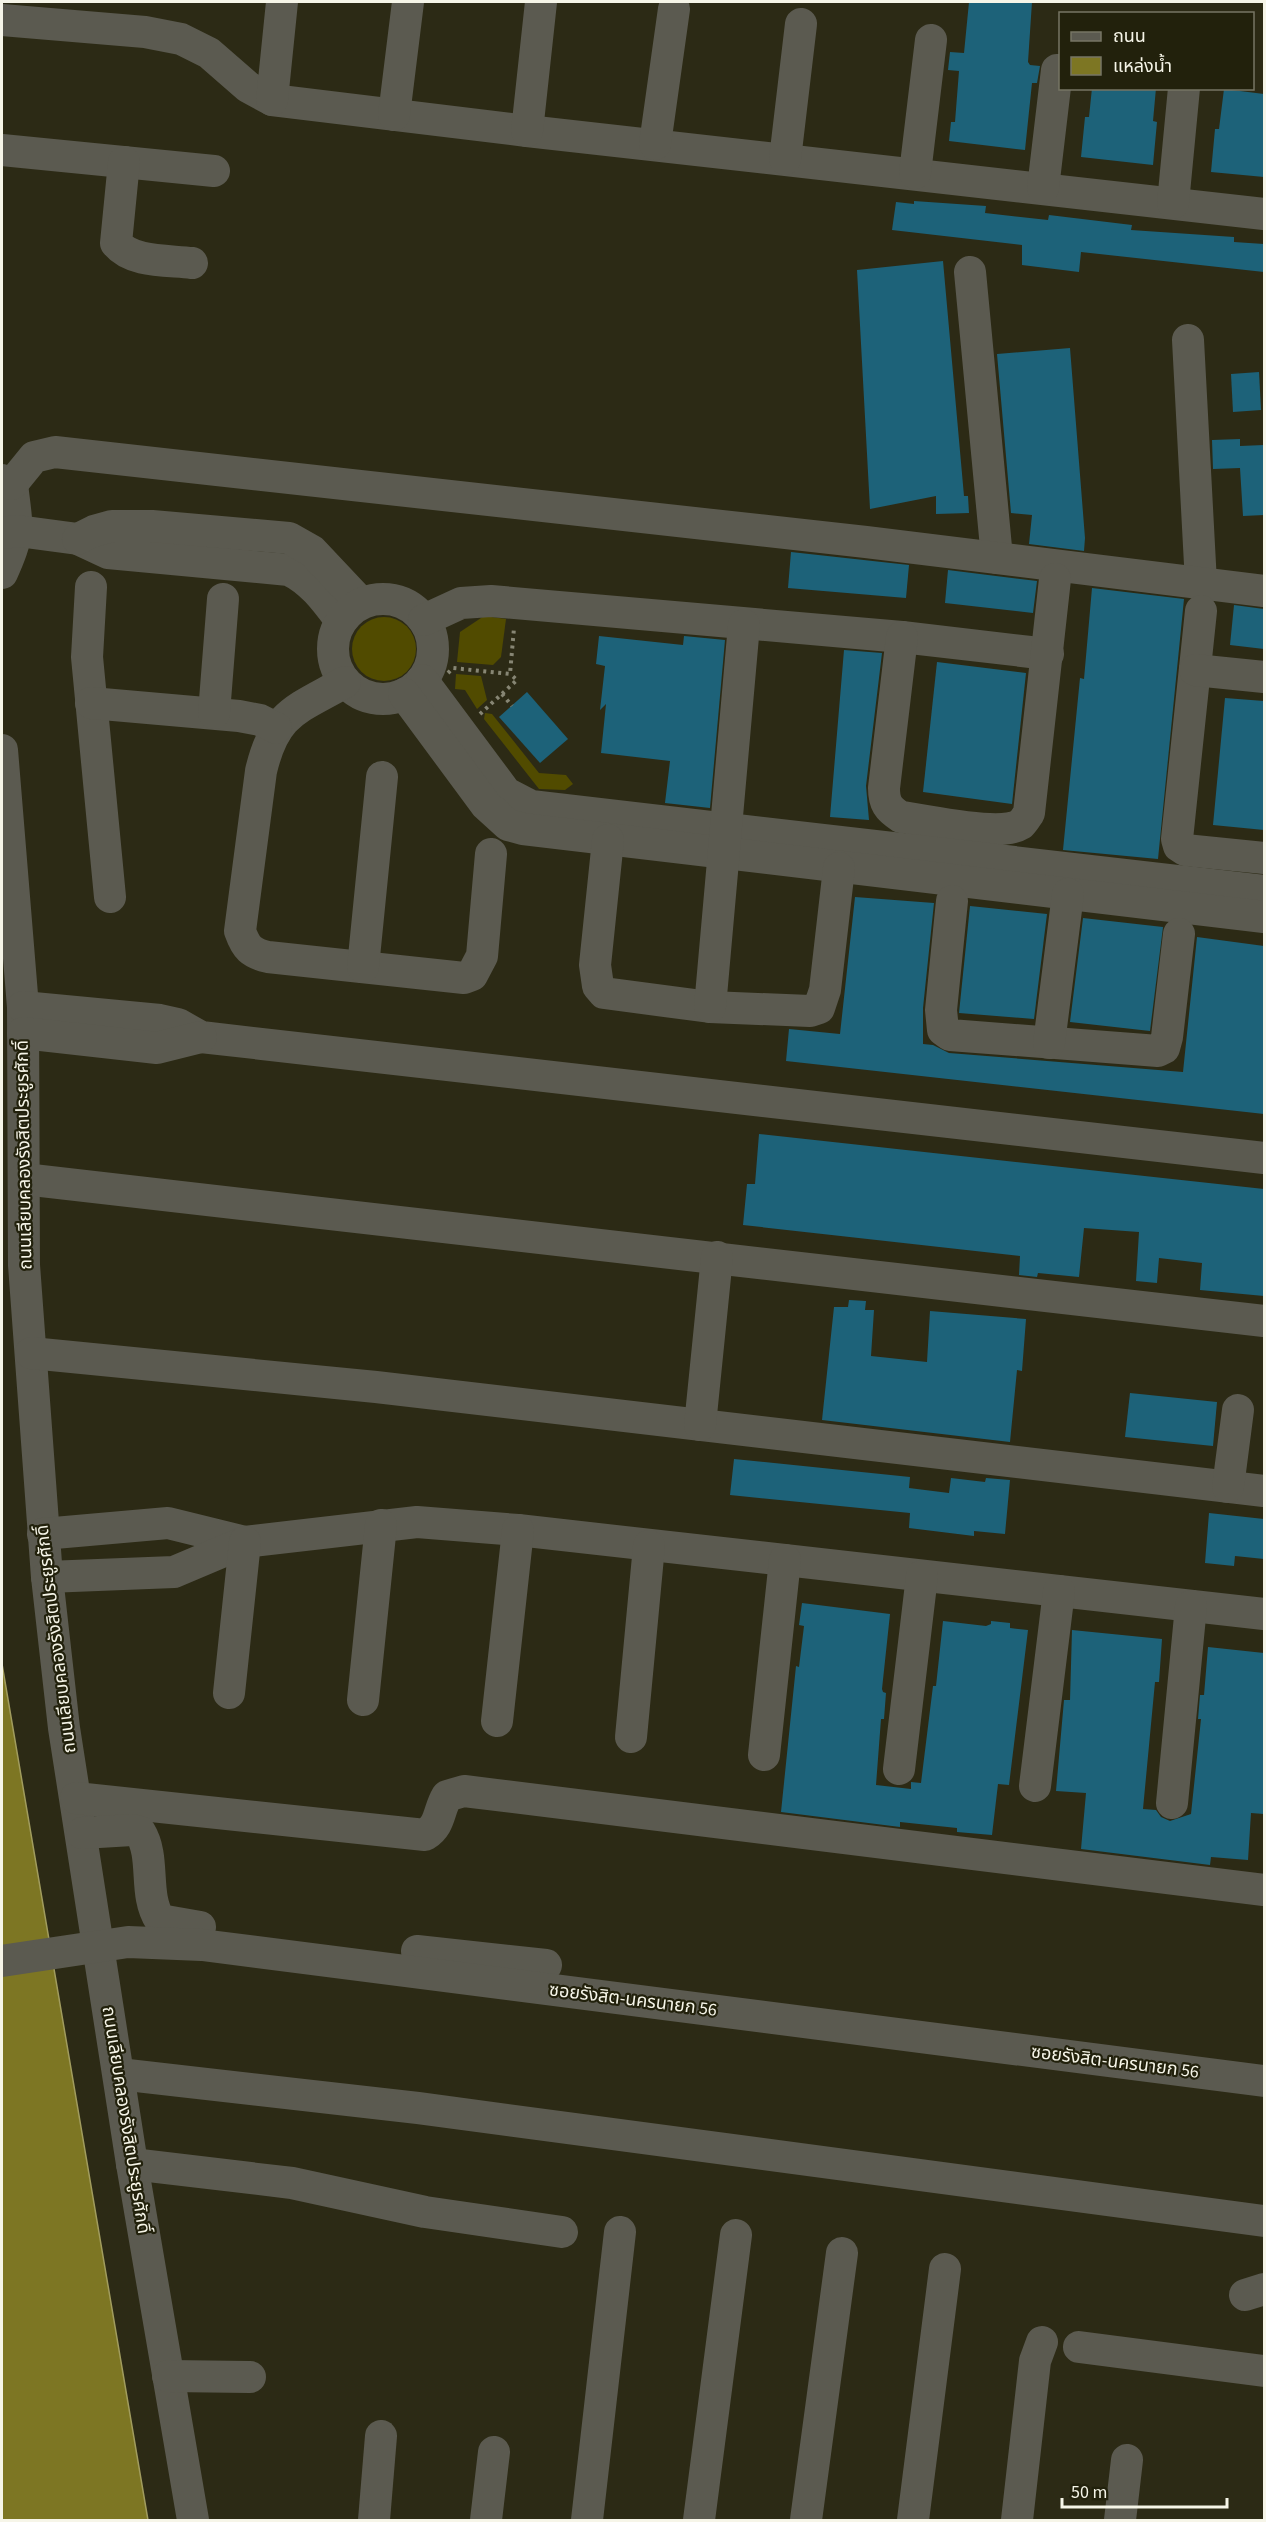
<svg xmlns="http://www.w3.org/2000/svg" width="1266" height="2522" viewBox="0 0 1266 2522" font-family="'Source Sans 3','Noto Sans Thai',sans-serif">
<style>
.green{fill:#514b00}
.water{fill:#7d7623;stroke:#a19c5e;stroke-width:1.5}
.building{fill:#1d6279}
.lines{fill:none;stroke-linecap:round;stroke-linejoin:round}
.path{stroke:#878674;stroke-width:4;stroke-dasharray:3 4.5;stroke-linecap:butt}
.minor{stroke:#5b5a50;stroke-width:32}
.labels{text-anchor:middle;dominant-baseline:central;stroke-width:4.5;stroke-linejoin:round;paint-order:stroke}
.street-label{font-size:18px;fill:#f6f5e8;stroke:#22210c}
</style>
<rect width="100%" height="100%" fill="#2c2a15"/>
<g class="green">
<path d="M484,616L506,619L501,657L493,665L457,662L460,632Z"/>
<circle cx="384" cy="649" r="32"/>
<path d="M456,674L481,676L487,700L477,709L465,690L455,689Z"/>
<path d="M485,713L492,714L539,773L566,775L573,784L565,790L539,789L484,719Z"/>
</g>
<path class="water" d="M2,1664L148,2520H2Z"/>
<g class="building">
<path d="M969,2H1032L1028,62L1030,65L1040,66L1037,83H1032L1025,150L949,141L951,122H955L959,71L948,70L950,52L964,53Z"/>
<path d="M1092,88H1156L1153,121L1157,122L1153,165L1081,157L1085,117H1089Z"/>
<path d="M1224,89L1264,94V177L1211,172L1215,129H1219Z"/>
<path d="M914,201L986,206L985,213L1048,220L1049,215L1132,225L1131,230L1234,237V242L1264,244V272L1081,252L1079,272L1022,265V245L892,230L896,202L914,204Z"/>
<path d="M943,261L964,496H968L969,513L936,514V496L870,509L857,270Z"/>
<path d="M1070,348L1085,538L1084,551L1029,544L1032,515L1011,513L997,354Z"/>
<path d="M1259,372L1261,410L1233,412L1231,374Z"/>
<path d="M1240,439V446L1264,445V515L1243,516L1240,468L1213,469L1212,440Z"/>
<path d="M791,552L909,565L906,598L788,588Z"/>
<path d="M948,570L1037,581L1033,613L945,603Z"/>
<path d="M1092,588L1184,599L1158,859L1063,850L1080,678L1084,679Z"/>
<path d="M1234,605L1264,609V649L1230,645Z"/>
<path d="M599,636L683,645L684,636L725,640L710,808L665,803L670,761L601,753L606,704L600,710L605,666L596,664Z"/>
<path d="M844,650L882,653L866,786L869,820L830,817Z"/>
<path d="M937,662L1026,673L1012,804L923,792Z"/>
<path d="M527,692L568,739L540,763L499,717Z"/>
<path d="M1225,698L1264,701V830L1213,825Z"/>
<path d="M855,897L934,903L923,1008V1044L933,1045L949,1053L1183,1072L1197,937L1264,946V1114L786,1061L789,1029L840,1034Z"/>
<path d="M970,906L1047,914L1034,1019L959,1013Z"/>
<path d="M1083,918L1163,927L1150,1031L1070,1022Z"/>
<path d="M759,1134L1264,1189V1296L1200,1290L1202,1263L1159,1258L1157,1283L1136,1281L1139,1232L1084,1228L1079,1277L1038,1273L1037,1277L1019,1275L1020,1256L743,1225L747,1184H755Z"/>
<path d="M849,1300L866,1301L865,1310H874L871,1356L927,1362L930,1311L1026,1319L1022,1371L1017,1370L1010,1442L822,1420L834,1307H848Z"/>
<path d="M1130,1393L1217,1402L1213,1446L1125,1437Z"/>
<path d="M734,1459L910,1477L909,1488L949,1493L951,1478L985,1482L986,1478L1010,1480L1005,1534L974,1531V1536L909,1528L910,1513L730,1495Z"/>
<path d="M1209,1513L1264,1519V1559L1235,1556L1234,1566L1205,1563Z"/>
<path d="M802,1603L890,1614L882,1689L883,1692L886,1693L884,1719H881L876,1785L911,1789V1782L921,1783L933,1686H936L943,1621L986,1626L991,1624V1621L1010,1623V1628L1028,1630L1009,1785L998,1784L992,1835L957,1832V1828L900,1822V1827L781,1812L796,1666L799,1667L804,1626L799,1625Z"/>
<path d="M1072,1630L1162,1639L1159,1682H1155L1143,1809L1156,1810L1161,1817L1170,1821L1191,1814L1201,1719H1198L1200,1695H1204L1208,1647L1264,1653V1814L1251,1813L1248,1860L1211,1857L1210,1865L1081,1849L1086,1793L1056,1791L1064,1700H1070Z"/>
</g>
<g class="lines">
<g class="path">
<path d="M448,673L453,668L510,674L514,628"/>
<path d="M502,694L512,706"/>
<path d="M480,714L517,680L510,674"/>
</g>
<g class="minor">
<path d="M2,20L145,32L181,39L209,53L248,87L272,100L527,131L1264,214"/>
<path d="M272,100L282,2"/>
<path d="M394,115L408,2"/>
<path d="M527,131L541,2"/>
<path d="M655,144L674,9"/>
<path d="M2,150L214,171"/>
<path d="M785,159L801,24"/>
<path d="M124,162L116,243C132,263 168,260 192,263"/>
<path d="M915,173L931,40"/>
<path d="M1043,188L1057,70"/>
<path d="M1173,203L1184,88"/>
<path d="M970,272L997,558"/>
<path d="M1188,340L1201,583"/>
<path d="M2,480L12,484C17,527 21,532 2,573"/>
<path d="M12,484L34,457L55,452L866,542L1264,591"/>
<path d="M2,533L18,531L78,539L108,553L289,570C312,581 326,601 341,621"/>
<path d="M78,539L94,531L112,526H152L289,538L312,551L361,603"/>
<path d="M91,587L87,657L110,897"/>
<circle cx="383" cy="649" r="50"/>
<path d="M1201,611L1177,839L1179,846L1185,850L1264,858"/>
<path d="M424,620L461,603L491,601L902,637L1048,654"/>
<path d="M902,637L884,788C884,803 888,809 901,817C928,820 999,838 1021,824C1024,821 1027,816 1029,813L1055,579"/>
<path d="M1195,670L1264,677"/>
<path d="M422,680L506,793L531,806L1264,891"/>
<path d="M345,682C296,710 275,712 261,771L240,931C246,948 251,953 268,957L464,978L472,975L482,956L491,854"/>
<path d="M404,694L486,805L508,825L523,829L1264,917"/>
<path d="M91,703L239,716L260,720L276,728"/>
<path d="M214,713L223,599"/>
<path d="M2,750L23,1007L24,1265L47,1577L64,1728L132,2164L193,2520"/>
<path d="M608,840L595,965L598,986L604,993L710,1007L810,1011L819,1008L825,990L839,868"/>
<path d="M952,901L941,1010L943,1030L950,1035L1158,1051L1164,1048L1167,1037L1179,934"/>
<path d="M363,967L382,777"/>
<path d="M23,1007L160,1020L178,1024L201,1037L1264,1158"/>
<path d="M710,1007L744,625"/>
<path d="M23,1033L157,1048L201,1037"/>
<path d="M1049,1043L1068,894"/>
<path d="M24,1179L1264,1321"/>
<path d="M31,1353L376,1387L1264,1491"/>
<path d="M700,1425L717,1257"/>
<path d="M1228,1487L1238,1410"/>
<path d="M43,1534L168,1523L245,1542"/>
<path d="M47,1577L174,1572L245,1542L417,1522L518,1530L1264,1614"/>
<path d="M229,1693L245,1542"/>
<path d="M363,1700L381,1525"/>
<path d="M497,1721L518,1530"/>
<path d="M631,1737L649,1546"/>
<path d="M764,1755L785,1560"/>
<path d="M899,1769L922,1576"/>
<path d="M1035,1786L1059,1591"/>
<path d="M76,1798L425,1835C441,1825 438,1811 447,1796L464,1791L1264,1890"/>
<path d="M1172,1803L1191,1606"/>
<path d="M82,1833L132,1830L140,1832C156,1858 143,1894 160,1920L200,1927"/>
<path d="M417,1951L546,1965"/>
<path d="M2,1961L128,1942L202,1945L1264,2081"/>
<path d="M119,2074L418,2108L1264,2221"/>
<path d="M132,2164L292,2183L425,2212L562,2232"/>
<path d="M1245,2295L1264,2289"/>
<path d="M1079,2347L1264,2371"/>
<path d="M168,2376L250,2377"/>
<path d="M374,2520L381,2436"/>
<path d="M486,2520L494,2452"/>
<path d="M587,2520L620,2232"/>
<path d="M699,2520L736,2235"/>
<path d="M806,2520L842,2253"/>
<path d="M913,2520L945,2269"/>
<path d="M1017,2520L1035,2361L1042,2342"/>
<path d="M1120,2520L1127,2460"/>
</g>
</g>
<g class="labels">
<g class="street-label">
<text transform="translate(24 1155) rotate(-91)">ถนนเลียบคลองรังสิตประยูรศักดิ์</text>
<text transform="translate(56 1639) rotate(-97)">ถนนเลียบคลองรังสิตประยูรศักดิ์</text>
<text transform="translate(633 2000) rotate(7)">ซอยรังสิต-นครนายก 56</text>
<text transform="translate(1115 2062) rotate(7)">ซอยรังสิต-นครนายก 56</text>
<text transform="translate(126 2120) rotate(81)">ถนนเลียบคลองรังสิตประยูรศักดิ์</text>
</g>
</g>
<rect width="1266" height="2522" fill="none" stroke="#f6f5e8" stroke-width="6"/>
<rect x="1059" y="12" width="195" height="78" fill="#22210c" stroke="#777664" stroke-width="1.5"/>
<rect x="1071" y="32" width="30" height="9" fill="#5b5a50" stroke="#777664" stroke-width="1.5"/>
<text x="1113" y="42" font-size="18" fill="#f6f5e8">ถนน</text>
<rect x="1071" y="57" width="30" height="18" fill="#7d7623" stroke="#777664" stroke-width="1.5"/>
<text x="1113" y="72" font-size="18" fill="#f6f5e8">แหล่งน้ำ</text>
<path d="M1062 2498v9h165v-9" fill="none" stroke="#f6f5e8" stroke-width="3"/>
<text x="1071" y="2498" font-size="18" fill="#f6f5e8" stroke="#22210c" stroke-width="4.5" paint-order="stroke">50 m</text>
</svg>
